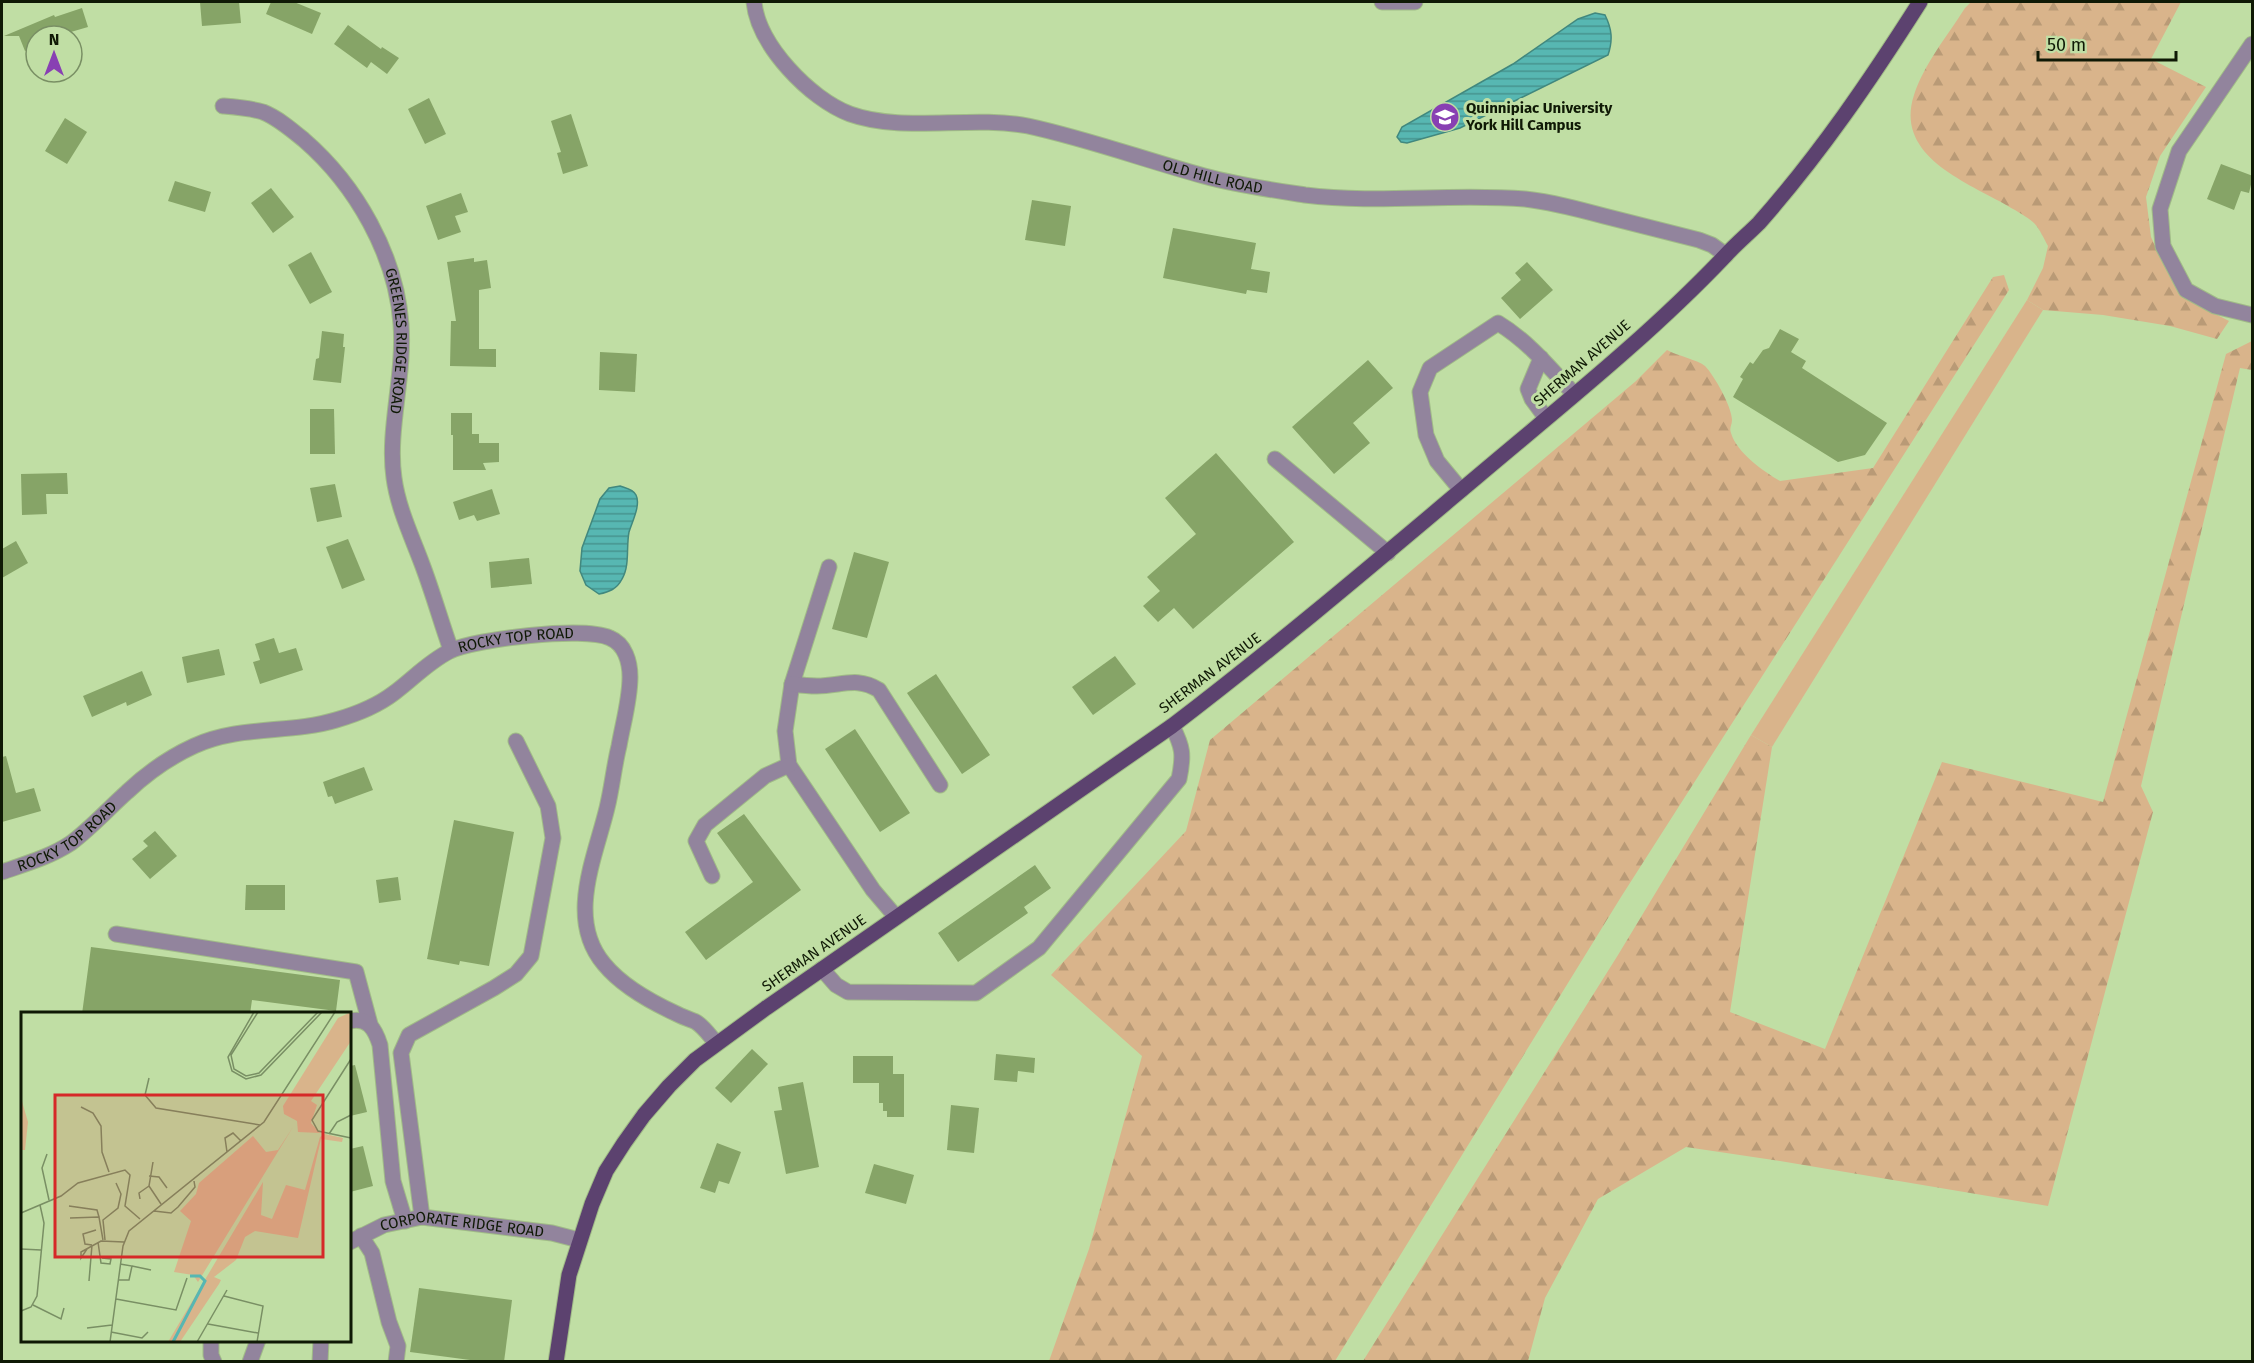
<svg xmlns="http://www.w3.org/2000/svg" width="2254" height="1363" viewBox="0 0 2254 1363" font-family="'Fira Sans',sans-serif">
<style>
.grass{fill:#d9b48b}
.forest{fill:url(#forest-firs)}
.water{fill:url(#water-rules);stroke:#41887e;stroke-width:1.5}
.building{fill:#86a467}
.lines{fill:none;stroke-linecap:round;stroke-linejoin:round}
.minor-casing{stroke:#a0bb87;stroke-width:17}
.major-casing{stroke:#a0bb87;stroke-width:17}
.minor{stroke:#92849d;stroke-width:15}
.major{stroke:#5c426f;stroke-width:15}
.labels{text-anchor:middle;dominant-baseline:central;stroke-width:6;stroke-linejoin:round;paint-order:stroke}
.poi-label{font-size:15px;font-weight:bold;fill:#0f1905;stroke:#c0dea4;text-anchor:start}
.street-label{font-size:15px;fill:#0f1905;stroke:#c0dea4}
.inset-river{fill:none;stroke:#57b7b2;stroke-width:3}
.inset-road{fill:none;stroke:#798f64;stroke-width:1.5}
.view{fill:#d62828;fill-opacity:0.15;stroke:#d62828;stroke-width:3}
.inset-edge{fill:none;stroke:#0f1905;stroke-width:3}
</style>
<defs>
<pattern id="forest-firs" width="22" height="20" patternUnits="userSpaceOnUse" patternTransform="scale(1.5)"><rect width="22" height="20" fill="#d9b48b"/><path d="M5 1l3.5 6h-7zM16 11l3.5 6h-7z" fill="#b99a76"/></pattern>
<pattern id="water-rules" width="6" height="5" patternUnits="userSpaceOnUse" patternTransform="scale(1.5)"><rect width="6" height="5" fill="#57b7b2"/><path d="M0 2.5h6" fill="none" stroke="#46948f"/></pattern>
</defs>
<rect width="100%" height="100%" fill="#c0dea4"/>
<path class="grass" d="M2027,300L2043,310L1772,747L1751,735Z"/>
<g class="forest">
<path d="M1971,2H2181L2151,59L2206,87L2160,156L2146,197L2151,237L2170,277L2198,305L2229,321L2217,339L2170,326L2103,315L2043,310L2027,300L2043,268L2048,246C2044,239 2040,229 2034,223C2029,218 2021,214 2015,210C1973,184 1893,159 1914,95C1924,64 1948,35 1965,8Z"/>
<path d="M2004,275L2009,290L1621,897L1335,1361H1049L1089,1249L1142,1056L1051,975L1186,831L1210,740L1636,381L1667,350C1678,356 1698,360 1705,366C1714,375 1732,407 1732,420C1732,425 1729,428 1731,433C1737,453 1763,471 1780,481L1873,468L1993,277Z"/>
<path d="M2252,341V370L2240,368L2141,786L2153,812L2048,1206L1780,1161L1686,1147L1598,1199L1545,1298L1528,1361H1363L1618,955L1751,735L1772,747L1730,1012L1825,1049L1942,762L2103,802L2226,354Z"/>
</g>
<g class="water">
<path d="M1595,13L1605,15C1612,29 1613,40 1608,55L1460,128L1407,143L1401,142L1397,137L1402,127L1513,64L1578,19Z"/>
<path d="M620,486C625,488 633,489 636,495C641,505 632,522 629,532C626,547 630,566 622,579C617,589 609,592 599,594L586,585L580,571L582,548L600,499L609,488Z"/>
</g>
<g class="building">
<path d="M200,2H239L241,23L202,26Z"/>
<path d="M271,2H294L321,13L312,34L266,14Z"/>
<path d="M82,8L88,27L57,36H36V46L25,51L19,36H4L54,15L55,17Z"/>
<path d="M348,25L381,49L382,47L399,58L387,74L371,62L367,68L334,44Z"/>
<path d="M429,98L446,134L425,144L408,109Z"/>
<path d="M571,114L588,166L563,174L557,153L561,152L551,121Z"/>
<path d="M65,118L87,132L67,164L45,151Z"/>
<path d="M2221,164L2253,176L2249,193L2241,191L2234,210L2207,199Z"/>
<path d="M175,181L211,192L205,212L168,201Z"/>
<path d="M271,188L294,217L273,233L251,203Z"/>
<path d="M461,193L468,212L455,216L461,232L438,240L426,206Z"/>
<path d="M1032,200L1071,206L1065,246L1025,240Z"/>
<path d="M1173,228L1256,243L1251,269L1270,272L1267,293L1247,290L1246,294L1163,278Z"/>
<path d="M311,252L332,292L310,304L288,265Z"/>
<path d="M474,258V262L487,260L491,288L479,290V349H496V367L450,366L451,321H456L447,262Z"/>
<path d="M1527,262L1553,290L1520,319L1501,298L1521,280L1515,273Z"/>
<path d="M1780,329L1799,339L1791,352L1806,361L1802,368L1887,423L1865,455L1838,462L1733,397L1743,379L1740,377L1750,362L1753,364L1763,350L1769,348Z"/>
<path d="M322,331L344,334L343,347H345L341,383L313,380L316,359L319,358Z"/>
<path d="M600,352L637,354L635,392L599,390Z"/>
<path d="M1368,360L1393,388L1353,423L1370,443L1334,474L1292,427Z"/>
<path d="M310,409H334L335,454H310Z"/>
<path d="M451,413H472V434H479V443H499V462L483,463L486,470H453V435H451Z"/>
<path d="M1216,453L1294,542L1193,629L1174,608L1158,622L1143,606L1160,591L1147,577L1196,534L1165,498Z"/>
<path d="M67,473L68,494H46L47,514L22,515L21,474Z"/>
<path d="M335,484L342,517L317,522L310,488Z"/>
<path d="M492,489L500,514L477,521L474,515L459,520L453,502Z"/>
<path d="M348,539L365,580L342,589L326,547Z"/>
<path d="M16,541L28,563L2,578V549Z"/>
<path d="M854,552L889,562L867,638L832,629Z"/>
<path d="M529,558L532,584L491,588L489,562Z"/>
<path d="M274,638L279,653L296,648L303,670L260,684L253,662L260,660L255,644Z"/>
<path d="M219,649L225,675L187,683L182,657Z"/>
<path d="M1115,656L1136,684L1093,715L1072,687Z"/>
<path d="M142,671L152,695L127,706L126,702L92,717L83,696Z"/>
<path d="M936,674L990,755L962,774L907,693Z"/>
<path d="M855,729L910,813L880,832L825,749Z"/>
<path d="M6,756L16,793L34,788L41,811L2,822V757Z"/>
<path d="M364,767L373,790L335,804L332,796L328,797L323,782Z"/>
<path d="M744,814L801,890L706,960L685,932L753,882L717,833Z"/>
<path d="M454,820L514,832L489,966L460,961L459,965L427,959Z"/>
<path d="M155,831L177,856L150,879L132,859L148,846L143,841Z"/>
<path d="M1035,865L1051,888L1024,907L1028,913L958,962L938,933Z"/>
<path d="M398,877L401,900L379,903L376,880Z"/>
<path d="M246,885H285V910H245Z"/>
<path d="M91,947L340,980L336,1011L252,1000L250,1014H82Z"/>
<path d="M752,1049L768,1064L731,1103L715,1088Z"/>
<path d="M996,1054L1035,1058L1034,1073L1018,1071L1017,1082L994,1080Z"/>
<path d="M853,1056H893V1074H904V1117H887V1111H883V1103H879V1083H853Z"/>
<path d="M355,1065L367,1112L350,1116V1066Z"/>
<path d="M803,1082L819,1167L786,1174L774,1111L782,1110L778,1087Z"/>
<path d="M951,1105L979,1108L974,1153L947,1150Z"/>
<path d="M717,1143L741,1152L729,1184L719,1181L715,1193L700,1188Z"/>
<path d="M363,1146L373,1186L350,1192V1149Z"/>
<path d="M874,1164L914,1175L906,1204L865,1193Z"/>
<path d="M419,1288L512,1300L504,1362H485L410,1352Z"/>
</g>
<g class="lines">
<g class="minor-casing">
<g id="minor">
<path id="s1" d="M754,2C758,45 810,99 850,114C903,133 970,115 1028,126C1088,139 1145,160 1204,176C1237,185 1272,190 1305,195C1378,204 1452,193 1525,199C1552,202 1578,209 1604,216C1636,224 1667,232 1699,240L1712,245L1726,255"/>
<path d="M1382,2H1415"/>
<path d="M2252,44L2179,151L2160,209L2163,246L2186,290L2215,306L2252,315"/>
<path id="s2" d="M223,106C236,107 250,108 263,112C278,118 292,130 304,140C356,185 396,255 401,324C405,376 387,430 394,478C398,508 412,537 422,564C433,593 441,622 451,650"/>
<path d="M1541,358L1528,389L1532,399L1546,418"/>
<path d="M1275,459L1388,553"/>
<path d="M1461,490L1437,461L1426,435L1420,392L1430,368L1498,323C1528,341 1551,369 1574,394"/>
<path d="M829,567L792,684L785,731L789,765L873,890L896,917"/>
<path d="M792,684C800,685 809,686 817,686C841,686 857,676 879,690L940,785"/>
<path id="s3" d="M2,872C25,864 50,857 71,843C91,828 108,809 127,792C146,774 170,757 194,746C240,725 290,734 336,720C357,714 377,706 394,693C413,679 428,662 450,651C476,639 584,626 610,638C625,644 630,662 630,677C630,700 623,723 619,746C614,766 612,788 607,808C595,858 566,919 604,964C622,986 649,1001 675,1013C682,1017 690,1019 696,1022C704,1027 710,1036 716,1043"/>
<path d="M712,876L696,841L705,825L765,776L789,765"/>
<path d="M116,934L356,972L370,1024"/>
<path d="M822,969L836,985L848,992L976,993L1039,948L1179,779C1184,755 1183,747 1172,726"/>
<path d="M350,1021C368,1017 375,1029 380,1045L393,1181L405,1221"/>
<path d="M422,1217L401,1053L409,1035L494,988L516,974L531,956L553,838L548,806L516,741"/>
<path d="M361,1236L372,1253L389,1322L398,1346L396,1362"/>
<path id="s4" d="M350,1242L384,1225L422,1217L552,1233L579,1240"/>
<path d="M211,1340V1355L214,1362"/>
<path d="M250,1362L258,1340"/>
<path d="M320,1362L321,1340"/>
</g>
</g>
<g class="major-casing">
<path id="major" d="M556,1362L569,1275L592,1204L606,1171L624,1143L644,1115L669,1086L695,1060L766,1008L1172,726C1277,646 1377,561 1478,476C1562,405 1649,336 1725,256C1736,244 1748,234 1759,223C1820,154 1871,79 1920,2"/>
</g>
<use href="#minor" class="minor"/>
<use href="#major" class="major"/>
</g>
<defs>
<g id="university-disc" transform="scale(1.5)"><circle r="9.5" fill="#8840b3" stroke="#c0dea4"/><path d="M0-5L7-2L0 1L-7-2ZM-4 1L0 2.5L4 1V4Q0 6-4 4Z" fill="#fff"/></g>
</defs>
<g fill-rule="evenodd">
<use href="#university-disc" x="1445" y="117"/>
</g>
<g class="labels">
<g class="poi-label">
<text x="1466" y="108">Quinnipiac University<tspan x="1466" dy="17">York Hill Campus</tspan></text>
</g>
<g class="street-label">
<text stroke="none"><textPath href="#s1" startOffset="524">OLD HILL ROAD</textPath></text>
<text stroke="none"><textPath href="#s2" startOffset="320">GREENES RIDGE ROAD</textPath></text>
<text transform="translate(1582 363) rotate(-41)">SHERMAN AVENUE</text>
<text stroke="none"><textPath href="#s3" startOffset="579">ROCKY TOP ROAD</textPath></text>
<text transform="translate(1210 673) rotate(-37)">SHERMAN AVENUE</text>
<text stroke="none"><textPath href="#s3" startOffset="75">ROCKY TOP ROAD</textPath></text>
<text transform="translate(814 953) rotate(-35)">SHERMAN AVENUE</text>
<text stroke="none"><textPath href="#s4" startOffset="117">CORPORATE RIDGE ROAD</textPath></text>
</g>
</g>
<g transform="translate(21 1012)">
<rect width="330" height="330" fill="#c0dea4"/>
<path d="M330,0V29L290,89L296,93L290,111L299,121L277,120L276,109L263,102L262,94L317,6ZM272,115L177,270L172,263L153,260L170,209L159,199L175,182L178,171L232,124L245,140L257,138ZM304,122L322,126L321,130L300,127L277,226L234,219L224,225L215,248L193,265L200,268L198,272L159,330H147L242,170L240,203L251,207L265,173L284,178L299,125Z" fill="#d9b48b"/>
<path d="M0,86L7,110L4,138H0Z" fill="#d9b48b"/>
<path class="inset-river" d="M152,330L184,269L179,264H169"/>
<path class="inset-road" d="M233,0L207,45L211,59L225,67L240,63L301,0M237,0L210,43L213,57L225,64L238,61L297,0M330,47L291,108L297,119L330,126M128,66L124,83L135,96L239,113M60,95L72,101L80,114L81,140L88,160M308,122L316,110L330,103M206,140L204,126L212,121L220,129M26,142L21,156L28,188M132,150L128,174L140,192M128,164L138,165L146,176M119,187L118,181L128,174M48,194L76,198L78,205M133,199L150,201L157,195L174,175L173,169M0,201L40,184L57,171L104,158L109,163L104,194L119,207M49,206L78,205L82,228M84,228L82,208L97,196L100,182L95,171M77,230L80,251L89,252L90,247L81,246M71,233L64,232L62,222L75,218M0,237L20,238M66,237L60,246V240L80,229L103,230M111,254L130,258M97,268H108L111,254L99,252M68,269L71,233M203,284L242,294L236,330M95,287L155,298L166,266M12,293L40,307L43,296M0,299L10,295L16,284L23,211L19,193M187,312L237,321M66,316L91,313M90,320L121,326L127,320M89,330L102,234L108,219L243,110L314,0M176,330L206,278"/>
<path class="view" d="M34,83H302V245H34Z"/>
<rect width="330" height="330" class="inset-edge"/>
</g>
<rect width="2254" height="1363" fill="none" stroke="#0f1905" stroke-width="6"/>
<g transform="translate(54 54)"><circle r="28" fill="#c0dea4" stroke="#798f64" stroke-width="1.5"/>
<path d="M0-4.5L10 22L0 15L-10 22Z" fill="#8840b3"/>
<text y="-9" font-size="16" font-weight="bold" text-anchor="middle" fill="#0f1905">N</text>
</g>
<path d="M2038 51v9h138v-9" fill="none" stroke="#0f1905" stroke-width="3"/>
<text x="2047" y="51" font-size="18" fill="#0f1905" stroke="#c0dea4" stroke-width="4.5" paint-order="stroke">50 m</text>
</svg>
